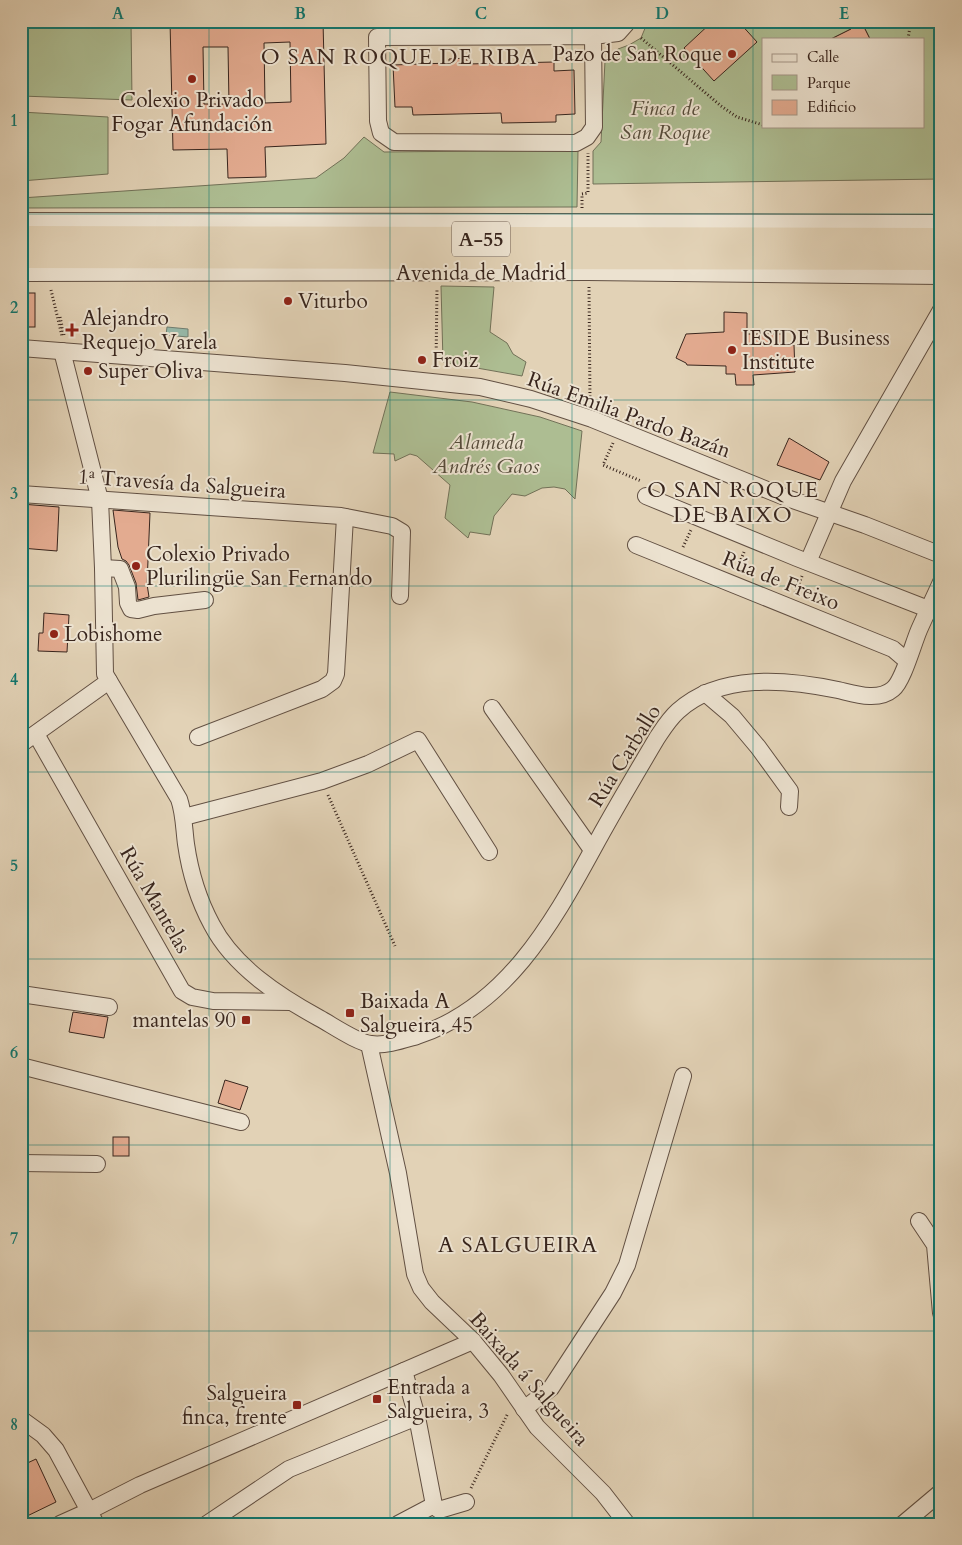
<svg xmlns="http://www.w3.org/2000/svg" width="962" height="1545" viewBox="0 0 962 1545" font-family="Cardo,serif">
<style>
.green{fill:#adbd92;stroke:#727158}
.water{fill:#96b8a8;stroke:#707d70}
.building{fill:#e3ab90;stroke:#38251d;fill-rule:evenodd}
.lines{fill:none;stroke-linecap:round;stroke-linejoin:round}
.minor-casing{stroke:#625043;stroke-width:18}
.highway-casing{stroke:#38251d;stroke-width:26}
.path{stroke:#38251d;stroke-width:3;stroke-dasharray:1 2.5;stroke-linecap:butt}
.minor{stroke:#ece2d0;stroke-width:16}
.highway{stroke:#e2d2b6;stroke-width:24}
.grid{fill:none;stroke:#0f766e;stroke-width:1;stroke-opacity:0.55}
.poi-dot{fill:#8f2418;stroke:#ece2d0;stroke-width:2}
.labels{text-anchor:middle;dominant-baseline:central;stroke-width:4;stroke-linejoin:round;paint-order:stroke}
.shield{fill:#ece2d0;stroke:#6e5e53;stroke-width:1}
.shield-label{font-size:20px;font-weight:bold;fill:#38251d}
.poi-label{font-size:21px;fill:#38251d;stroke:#ece2d0;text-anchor:start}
.park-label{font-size:21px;font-style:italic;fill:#554b3a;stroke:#ece2d0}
.street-label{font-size:21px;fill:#38251d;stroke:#ece2d0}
.neighbourhood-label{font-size:22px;letter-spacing:1px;fill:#38251d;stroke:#ece2d0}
.neatline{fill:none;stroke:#0f766e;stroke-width:2}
.grid-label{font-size:16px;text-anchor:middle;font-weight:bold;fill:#0f766e}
</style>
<rect width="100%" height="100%" fill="#e2d2b6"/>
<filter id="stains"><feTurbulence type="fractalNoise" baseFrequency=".004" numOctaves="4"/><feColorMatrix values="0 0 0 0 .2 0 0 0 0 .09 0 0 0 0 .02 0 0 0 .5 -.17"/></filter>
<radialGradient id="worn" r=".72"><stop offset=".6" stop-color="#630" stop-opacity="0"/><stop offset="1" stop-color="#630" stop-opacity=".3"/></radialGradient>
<g class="green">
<path d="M21,21H131L132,100L21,96Z"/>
<path d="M648,21H858L850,26L851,29L831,39H763V126H923V39H870L861,21H941V179L593,184V151L601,142L605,61L618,49L629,45L641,38Z"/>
<path d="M21,112L108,117V174L21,181Z"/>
<path d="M364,137L384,152L578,150L577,207L21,208V198L316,178L344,158Z"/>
<path d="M441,286L494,287L490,332L507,343L513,354L526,362L522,376L443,362Z"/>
<path d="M390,392L472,402L540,417L582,431L575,499L565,489L554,487L542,488L525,496L512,494L494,516L490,535L470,532L468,538L445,518L450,485L417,456L410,454L395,461L394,454L373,453Z"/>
</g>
<path class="water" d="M167,327L188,329V337L166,335Z"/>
<g class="building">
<path d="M170,21H323L326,144L265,147L266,177L228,178L227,149L173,150ZM290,42L291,102L265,103L264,43ZM203,47H228L229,104H204Z"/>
<path d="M713,21H738L757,42L714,81L684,48Z"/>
<path d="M858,21H861L870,39H831L851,29L849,26Z"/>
<path d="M467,58V64L554,62V71L574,70L575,114L556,115V122L502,123L501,113L413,115L412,107H395L393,65L449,63V59Z"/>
<rect x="21" y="293" width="14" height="34"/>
<path d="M724,312L747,313V334H783V345H794L795,372L753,375L754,385H736L735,374H726V366L687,365L686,363L676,358L686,334L724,332Z"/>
<path d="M789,438L829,462L820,480L777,465Z"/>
<path d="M21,504L59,507L57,551L21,548Z"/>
<path d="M113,510L150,513L147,584L149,597L138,600L136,583L129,565L126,561L122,559L118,547Z"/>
<path d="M44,613L69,615L67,652L38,651L39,633H43Z"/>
<path d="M73,1012L108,1017L104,1038L69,1032Z"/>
<path d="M225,1080L248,1087L240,1110L218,1103Z"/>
<rect x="113" y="1137" width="16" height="19"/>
<path d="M36,1459L56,1502L21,1519V1466Z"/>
</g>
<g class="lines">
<g class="minor-casing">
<g id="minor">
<path d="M593,36L594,127L587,137L576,143L394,142L381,133L378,121L377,37L593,36L618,33L626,24L625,21"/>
<path d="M21,221L941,223"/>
<path d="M21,273L588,272L941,276"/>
<path d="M21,348L345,373L480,387L531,399L592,419L787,498L865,525L941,555"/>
<path d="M62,351L100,500L103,568L105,674L179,799C184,813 184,829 186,844C190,872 199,901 212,925C234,967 279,996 319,1018C332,1025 358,1043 371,1044C386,1046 403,1040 417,1036C505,1007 551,926 593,849C613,812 635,775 657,738C663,729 669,719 678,711C720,673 786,679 838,690C855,694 878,702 893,689C903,681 913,644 919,630C926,614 934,598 941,582"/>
<path d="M21,494L341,516L392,526L402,532L400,596"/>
<path d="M646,496L797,558L928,609"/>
<path d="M636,545L893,649L907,661"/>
<path d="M808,562L843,481L941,310"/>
<path d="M103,568L120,569L127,587L128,603L131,609L138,610L154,606L205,600"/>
<path d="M705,693L732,716L758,747L790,791L789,807"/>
<path d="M492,708L592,850"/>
<path d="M36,734L182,991L192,997L213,1001L291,1002"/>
<path d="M198,737L322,689L333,681L336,674L345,517"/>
<path d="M21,744L109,681"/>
<path d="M184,817L322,781L368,764L418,740L489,852"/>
<path d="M21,994L109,1007"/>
<path d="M369,1044L398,1173L415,1274L421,1288L432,1302L473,1341L501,1375L537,1427L603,1493L627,1524"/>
<path d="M21,1066L241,1122"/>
<path d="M21,1163L97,1164"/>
<path d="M919,1221L935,1245L941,1313"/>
<path d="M404,1371L417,1417L434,1505"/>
<path d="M524,1409L551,1388L613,1293L627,1265L683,1076"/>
<path d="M21,1419L43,1435L56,1450L96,1524"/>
<path d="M60,1524L89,1511L140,1485L473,1341"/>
<path d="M207,1524L289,1469L417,1417"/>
<path d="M398,1524L434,1505L439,1510L466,1502"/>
<path d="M903,1524L941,1492"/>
</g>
</g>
<g class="highway-casing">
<g id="highway">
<path d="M21,238L941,240"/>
<path d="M21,256L941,258"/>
</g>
</g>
<g class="path">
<path d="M365,21L371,22"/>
<path d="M641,38L721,106L737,117L763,125"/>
<path d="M908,39L911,21"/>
<path d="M775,126H797"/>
<path d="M582,208V194L588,193V153"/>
<path d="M589,287L590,401"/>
<path d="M51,290L62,336"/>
<path d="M60,317L64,335"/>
<path d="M436,365L437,288"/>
<path d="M613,443L603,465L641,481"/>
<path d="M683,547L691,530"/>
<path d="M737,569L744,552"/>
<path d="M795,593L802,576"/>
<path d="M328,795L395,946"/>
<path d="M471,1488L508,1413"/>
</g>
<use href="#minor" class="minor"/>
<use href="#highway" class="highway"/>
</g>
<path class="grid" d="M209,21V1524M390,21V1524M572,21V1524M753,21V1524M21,214H941M21,400H941M21,586H941M21,772H941M21,959H941M21,1145H941M21,1331H941"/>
<g class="poi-dot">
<circle cx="732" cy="54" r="5"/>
<circle cx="192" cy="79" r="5"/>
<circle cx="288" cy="301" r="5"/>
<path d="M69.5 322.5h5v5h5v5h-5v5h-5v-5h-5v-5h5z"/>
<circle cx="732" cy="350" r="5"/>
<circle cx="422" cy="360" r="5"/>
<circle cx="88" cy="371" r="5"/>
<circle cx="136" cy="566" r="5"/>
<circle cx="54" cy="634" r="5"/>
<rect x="345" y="1008" width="10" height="10" rx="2.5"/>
<rect x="241" y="1015" width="10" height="10" rx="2.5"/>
<rect x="372" y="1394" width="10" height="10" rx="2.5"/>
<rect x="292" y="1400" width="10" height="10" rx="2.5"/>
</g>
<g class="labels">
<rect class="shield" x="452" y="221.5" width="58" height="35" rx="4"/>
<g class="shield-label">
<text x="481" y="239">A-55</text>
</g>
<g class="poi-label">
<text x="722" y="54" text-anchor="end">Pazo de San Roque</text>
<text x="192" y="100" text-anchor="middle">Colexio Privado<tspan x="192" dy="24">Fogar Afundación</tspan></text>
<text x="298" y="301">Viturbo</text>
<text x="82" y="318">Alejandro<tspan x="82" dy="24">Requejo Varela</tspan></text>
<text x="742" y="338">IESIDE Business<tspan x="742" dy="24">Institute</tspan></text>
<text x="432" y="360">Froiz</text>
<text x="98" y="371">Super Oliva</text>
<text x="146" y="554">Colexio Privado<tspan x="146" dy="24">Plurilingüe San Fernando</tspan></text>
<text x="64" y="634">Lobishome</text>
<text x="360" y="1001">Baixada A<tspan x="360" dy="24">Salgueira, 45</tspan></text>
<text x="236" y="1020" text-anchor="end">mantelas 90</text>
<text x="387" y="1387">Entrada a<tspan x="387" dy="24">Salgueira, 3</tspan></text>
<text x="287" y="1393" text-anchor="end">Salgueira<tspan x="287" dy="24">finca, frente</tspan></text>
</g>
<g class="park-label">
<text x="665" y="108">Finca de<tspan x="665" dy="24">San Roque</tspan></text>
<text x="486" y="442">Alameda<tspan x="486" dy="24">Andrés Gaos</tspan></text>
</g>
<g class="street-label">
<text x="481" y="273">Avenida de Madrid</text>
<text transform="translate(629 415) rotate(20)">Rúa Emilia Pardo Bazán</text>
<text transform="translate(182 484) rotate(4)">1ª Travesía da Salgueira</text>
<text transform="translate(781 581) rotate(22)">Rúa de Freixo</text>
<text transform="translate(625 756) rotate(-58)">Rúa Carballo</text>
<text transform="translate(155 900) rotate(60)">Rúa Mantelas</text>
<text transform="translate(529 1379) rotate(49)">Baixada á Salgueira</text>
</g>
<g class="neighbourhood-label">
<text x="399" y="57">O SAN ROQUE DE RIBA</text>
<text x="733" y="490">O SAN ROQUE<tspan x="733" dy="25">DE BAIXO</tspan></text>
<text x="518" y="1245">A SALGUEIRA</text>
</g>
</g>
<rect width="962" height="1545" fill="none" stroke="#e2d2b6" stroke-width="55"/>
<rect x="762" y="38" width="162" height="90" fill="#ece2d0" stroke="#a49688"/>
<rect x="772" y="54" width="25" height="8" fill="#ece2d0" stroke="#a49688"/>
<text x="807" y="62" font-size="15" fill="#38251d">Calle</text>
<rect x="772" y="75" width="25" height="15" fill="#adbd92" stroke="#a49688"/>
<text x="807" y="88" font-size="15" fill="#38251d">Parque</text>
<rect x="772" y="100" width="25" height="15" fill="#e3ab90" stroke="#a49688"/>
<text x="807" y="112" font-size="15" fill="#38251d">Edificio</text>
<rect x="28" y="28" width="906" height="1490" class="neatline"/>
<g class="grid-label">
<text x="118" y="19">A</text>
<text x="300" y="19">B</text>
<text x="481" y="19">C</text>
<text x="662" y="19">D</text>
<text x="844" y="19">E</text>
<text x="14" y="126">1</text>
<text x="14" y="313">2</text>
<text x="14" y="499">3</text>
<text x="14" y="685">4</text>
<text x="14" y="871">5</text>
<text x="14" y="1058">6</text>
<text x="14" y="1244">7</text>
<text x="14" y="1430">8</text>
</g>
<rect width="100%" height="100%" filter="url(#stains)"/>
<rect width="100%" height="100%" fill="url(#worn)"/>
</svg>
